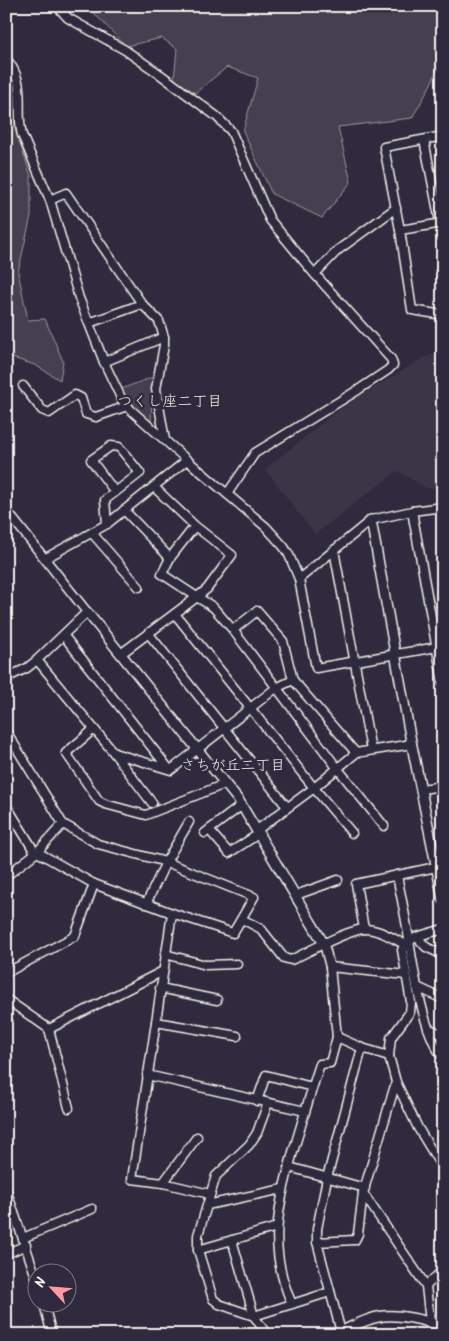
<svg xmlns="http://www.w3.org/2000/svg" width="449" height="1341" viewBox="0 0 449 1341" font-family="Kalam,'Klee One',sans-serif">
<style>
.built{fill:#3b3647}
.green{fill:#454050;stroke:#9c989c}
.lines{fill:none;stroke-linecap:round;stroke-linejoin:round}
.minor-casing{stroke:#f4f1e8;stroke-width:11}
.tertiary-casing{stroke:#f4f1e8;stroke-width:12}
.minor{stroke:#2f2a3d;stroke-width:8}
.tertiary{stroke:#2f2a3d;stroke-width:9}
.labels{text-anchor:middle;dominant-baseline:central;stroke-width:5;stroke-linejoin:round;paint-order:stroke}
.neighbourhood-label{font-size:15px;fill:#f4f1e8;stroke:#2f2a3d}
</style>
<rect width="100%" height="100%" fill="#2f2a3d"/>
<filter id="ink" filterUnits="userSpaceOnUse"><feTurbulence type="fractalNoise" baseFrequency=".02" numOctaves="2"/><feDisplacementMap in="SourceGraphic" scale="10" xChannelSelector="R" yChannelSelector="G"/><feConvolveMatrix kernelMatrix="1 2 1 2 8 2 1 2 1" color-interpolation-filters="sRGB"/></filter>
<g filter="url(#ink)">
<path class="built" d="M443,349V489L427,488L397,471L315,534L265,469L341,408L416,362Z"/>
<g class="green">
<path d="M87,6H438C440,19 443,32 443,46C442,68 423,99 412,118L338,127L351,182L322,218L272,194L243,131L258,78L227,67L195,93L174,79L177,49L162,38L126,46Z"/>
<path d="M6,70L12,76L15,129L31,176V216L18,272L28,320L45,319L63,361L60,380L35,365L6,356Z"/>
<path d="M153,377L151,422C138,412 128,403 121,389Z"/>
</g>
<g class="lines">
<g class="minor-casing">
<g id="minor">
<path d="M57,6L68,18L125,50L161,75L216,116L231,131L270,220L312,271L391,359L393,365L388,370L358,390L255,453L227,494"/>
<path d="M6,59C28,83 15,108 22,135L50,200L79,298L104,362L122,400L131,410L187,460L266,527L284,547L289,555L299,579L316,668L443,646"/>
<path d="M443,136L384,147L400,230L412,310L443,315"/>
<path d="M424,140L443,237"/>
<path d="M50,200L66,193L142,304L159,321L164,337V345L156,389L165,440"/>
<path d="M400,230L443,223"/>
<path d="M315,274L338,250L396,208"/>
<path d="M89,323L142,304"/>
<path d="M104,362L164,337"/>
<path d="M23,386L42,410L49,413L75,395L81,398L86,414L96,417L127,406"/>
<path d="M154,487L195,526L232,555L207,589L197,597L162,574L170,558L195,526"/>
<path d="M6,510L87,612L37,660L27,668L6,678"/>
<path d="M124,510L170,558"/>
<path d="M412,511L443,683"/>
<path d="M107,524L105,500L140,473L119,447L111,446L91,460L115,492"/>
<path d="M92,533L139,587"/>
<path d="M334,550L371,750"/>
<path d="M46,558L107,524L187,460"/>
<path d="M299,579L371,520L412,511L443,507"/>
<path d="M175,614L314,788L352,833"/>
<path d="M233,630L257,611L283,641L293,680L356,753"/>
<path d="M149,634L287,807"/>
<path d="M64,636L169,769"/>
<path d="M122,653L197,597L213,607L233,630L338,769L384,826"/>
<path d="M37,660L114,753L171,770L276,688L293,680"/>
<path d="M94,729L66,753L99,801L105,804L146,815L225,784"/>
<path d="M6,731L63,824L98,844L166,862L254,897L233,933L172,913L94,884L39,853L33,849L6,805"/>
<path d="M114,753L152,803"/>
<path d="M421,789L443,786"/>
<path d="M209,830L229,853L260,833"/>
<path d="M257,830L314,788L356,753L412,744"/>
<path d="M205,833L242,805"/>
<path d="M397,875C401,897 406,918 409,940C413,968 424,1036 443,1057"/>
<path d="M6,876L37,852L63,824"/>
<path d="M296,895L338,880"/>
<path d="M146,904L166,862L189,822"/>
<path d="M172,913L156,1022L237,1036"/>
<path d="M242,919L261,929L284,958L291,960C310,951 343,932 363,929C377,928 392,938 404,944"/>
<path d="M364,929L356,884L436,867"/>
<path d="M443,929C429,934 407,936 402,950L411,1002L410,1012L391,1038L389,1056L396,1082L418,1128L443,1169"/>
<path d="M417,937L426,947L443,955"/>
<path d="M165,954L206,965L237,964"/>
<path d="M330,967L406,975"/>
<path d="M6,973L75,936L94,884"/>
<path d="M417,987L443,999"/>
<path d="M160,988L217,1000"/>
<path d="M6,999L49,1029L163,971"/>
<path d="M156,1022L132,1179L163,1183L210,1194"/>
<path d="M428,1028L443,1035"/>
<path d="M49,1029L69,1108"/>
<path d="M337,1037L362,1048L389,1056"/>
<path d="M147,1075L305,1111"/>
<path d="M257,1101L266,1075L312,1087"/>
<path d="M268,1103L257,1133L249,1145L216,1176L198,1235V1250L213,1299L219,1304L254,1316L330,1292"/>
<path d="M289,1167L365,1188"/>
<path d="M163,1183L197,1137"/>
<path d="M6,1189L38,1283"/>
<path d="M363,1193L426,1286L430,1322"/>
<path d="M207,1205L283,1189"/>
<path d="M23,1238L92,1209"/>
<path d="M232,1240L254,1316L267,1335"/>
<path d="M317,1242L355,1240L358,1234L363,1193L396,1082"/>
<path d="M198,1250L277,1227"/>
<path d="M6,1254L26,1245"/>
<path d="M426,1286L443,1270"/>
<path d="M44,1304L52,1335"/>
<path d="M292,1304C267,1248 278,1208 293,1152C302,1123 310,1094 320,1064L330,1063L337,1037L330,967L324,944"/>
<path d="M341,1332L317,1242V1229L327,1178L362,1048"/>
</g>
</g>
<g class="tertiary-casing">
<g id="tertiary">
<path d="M371,520L410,736L443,899"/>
<path d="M87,612L239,801L324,944"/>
<path d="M335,1335C349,1328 363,1320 378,1317C396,1313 426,1320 443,1327"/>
</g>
</g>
<use href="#minor" class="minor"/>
<use href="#tertiary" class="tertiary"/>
</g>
</g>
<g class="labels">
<g class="neighbourhood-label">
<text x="170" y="402">つくし座二丁目</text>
<text x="233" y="766">さちが丘二丁目</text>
</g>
</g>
<rect width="449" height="1341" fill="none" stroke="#2f2a3d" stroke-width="25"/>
<rect x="12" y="12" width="424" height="1316" fill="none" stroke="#f4f1e8" stroke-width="2" filter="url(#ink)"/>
<g transform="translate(52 1288) rotate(296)"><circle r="24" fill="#2f2a3d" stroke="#7e7a81"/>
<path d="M0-4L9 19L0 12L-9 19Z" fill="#ff9aa2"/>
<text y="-8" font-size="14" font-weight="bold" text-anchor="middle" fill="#f4f1e8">N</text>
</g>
</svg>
